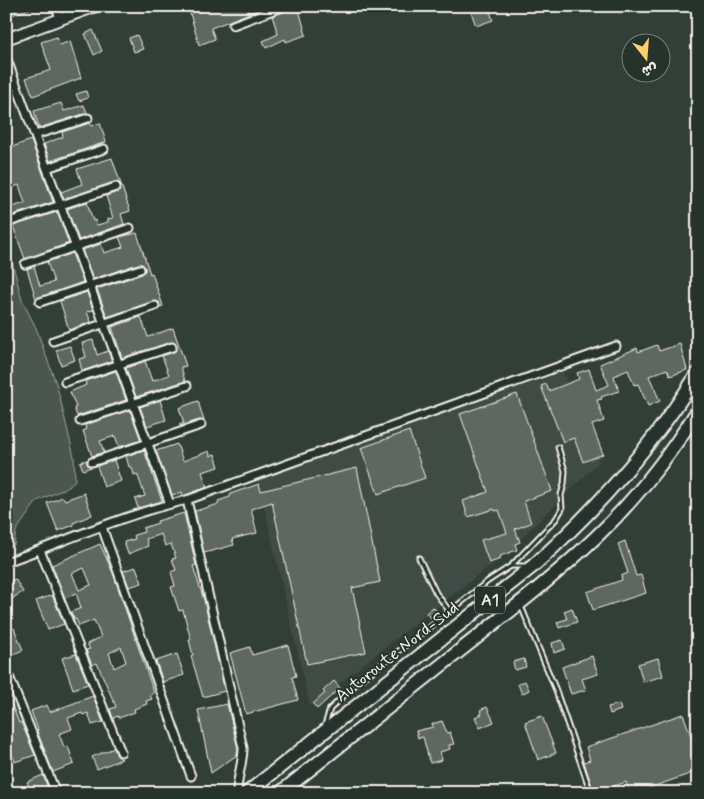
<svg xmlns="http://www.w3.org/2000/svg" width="704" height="799" viewBox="0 0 704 799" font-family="Mynerve,'Playpen Sans Arabic',sans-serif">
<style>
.built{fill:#404b44}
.green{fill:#4c564f;stroke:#a0a49c}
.building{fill:#5f6861;stroke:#f4f1e8;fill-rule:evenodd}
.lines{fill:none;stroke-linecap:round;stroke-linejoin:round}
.service-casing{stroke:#f4f1e8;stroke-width:7}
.minor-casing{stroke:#f4f1e8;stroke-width:11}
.secondary-casing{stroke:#f4f1e8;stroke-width:14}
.motorway-casing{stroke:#f4f1e8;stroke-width:16}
.service{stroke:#26332d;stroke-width:3}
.minor{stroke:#26332d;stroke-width:7}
.secondary{stroke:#26332d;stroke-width:10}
.motorway{stroke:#26332d;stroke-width:12}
.labels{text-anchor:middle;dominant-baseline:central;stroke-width:4;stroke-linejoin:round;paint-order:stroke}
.shield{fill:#26332d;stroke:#b6b8b0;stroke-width:1}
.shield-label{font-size:16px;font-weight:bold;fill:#f4f1e8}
.street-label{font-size:18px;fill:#f4f1e8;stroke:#26332d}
</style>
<rect width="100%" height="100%" fill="#323e38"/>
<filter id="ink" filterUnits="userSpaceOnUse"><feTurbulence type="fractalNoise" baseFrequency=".02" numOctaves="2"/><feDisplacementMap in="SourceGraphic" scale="10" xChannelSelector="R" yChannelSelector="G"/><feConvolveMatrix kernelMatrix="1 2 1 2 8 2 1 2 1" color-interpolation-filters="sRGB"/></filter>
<g filter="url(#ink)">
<path class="built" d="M563,372L599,462L505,554L310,706L258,480Z"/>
<path class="green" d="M6,245L9,250L22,300L36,328L57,386L74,457L75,480L69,487L37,501L16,531L14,545L6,549V336L11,333L12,328L10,322L6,321Z"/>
<g class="building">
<path d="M6,6H35V7L6,17Z"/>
<path d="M188,6H268L211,28L215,39L199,45Z"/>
<path d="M289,6H298L306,35L286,42L285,39L266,48L263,41L278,34L272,16L286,11Z"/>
<path d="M469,6H488L493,20L476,26Z"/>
<path d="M93,30L102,51L94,55L85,34Z"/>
<path d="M137,35L143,49L134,52L129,38Z"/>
<path d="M57,37L60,45L70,41L81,78L33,96L26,78L51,70L41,42Z"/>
<path d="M86,91L88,98L79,101L76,94Z"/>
<path d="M61,103L64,111L84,105L87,113L39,128L34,111Z"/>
<path d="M90,123L91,126L100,123L106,142L50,161L44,144L63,137L62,132Z"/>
<path d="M6,132H8L12,147L31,140L53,202L7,217L6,209L25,203L19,185L6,190Z"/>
<path d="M112,158L130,211L121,214L124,224L79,240L67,209L87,202L93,221L95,220L97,225L108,222V219L113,218L106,196L120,191L121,185L118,182H114L64,199L61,192L82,184L77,169Z"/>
<path d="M57,212L69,243L25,259L13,226Z"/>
<path d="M137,233L150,274L152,273L163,306L160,307L159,302L154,301L107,317L97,289L142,274L145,271V267L142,264H138L93,279L82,250L101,244L104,253L123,247L119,237Z"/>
<path d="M72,253L83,282L36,299L27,269L34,266L40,286L54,282L47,262Z"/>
<path d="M87,292L93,310L87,312L91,322L69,330L60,301Z"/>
<path d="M141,317L148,337L173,328L186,366L181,367L185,381L136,397L126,368L145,361L152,381L169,375L162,356L174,352L177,348L175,343L171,342L122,358L112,327Z"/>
<path d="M93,340L97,355L108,351L112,361L82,371L79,359L86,357L82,343Z"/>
<path d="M680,344L687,370L670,376L667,369L649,376L660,401L648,406L638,384L634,385L628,370L614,376L619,391L601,397L602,399L597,400L604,421L592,425L603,454L583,462L574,438L563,442L541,386L546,384L549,391L579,379L577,373L589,369L596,390L609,385L600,364L637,348L638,352L657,345L659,351Z"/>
<path d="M70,346L75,360L61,365L56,350Z"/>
<path d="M116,371L126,400L77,416L74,408L76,407L70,392L86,385L85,381Z"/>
<path d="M517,394L552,491L524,501L531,523L515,529L520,542L515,544L517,550L500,556L501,559L489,563L481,540L507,533L499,510L495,511L494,509L468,517L463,501L488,492L460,414Z"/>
<path d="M160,400L166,420L147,426L140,407Z"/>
<path d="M198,401L204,421L199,420L180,426L179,424L184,423L179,408Z"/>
<path d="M130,410L141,440L119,447L115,436L100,441L104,452L92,456L83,431L86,430L85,425Z"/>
<path d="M409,431L425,478L378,494L361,448Z"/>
<path d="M177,444L183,461L209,451L210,456L215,454L219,467L202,472L207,487L183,496L182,492L172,495L156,451Z"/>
<path d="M144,450L162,501L138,508L135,499L145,496L139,479L137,474L134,475L132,467H129L126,456Z"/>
<path d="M87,460V464L91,467L83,470L80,462Z"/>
<path d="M114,460L121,481L104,487L97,466Z"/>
<path d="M357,468L380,582L352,588L366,652L307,664L272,502L251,509L257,533L232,539L234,545L204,553L195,511L219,504L218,501L230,497V494L259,484L261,491Z"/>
<path d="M84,493L92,515L73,523L74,525L58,531L47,503L63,497L65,500Z"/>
<path d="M184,513L196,565L193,566L204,600L225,691L203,697L191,656L193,655L189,640H191L183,610L179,611L171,587L175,586L171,572L176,570L172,559L176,558L171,544L165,546L161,534L146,539L148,546L128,554L124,542L135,539L134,535L144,532L143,528L158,523L157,521Z"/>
<path d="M625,541L636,576L641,575L646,593L593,610L587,592L622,580L621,576L628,573L618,544Z"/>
<path d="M100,544L113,573L154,693L150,695L152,699L146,701L147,704L134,709L135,712L119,718L118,716L113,718L110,709L116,707L97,663L92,665L86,650L90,649L87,644L101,637L94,620L79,626L76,619H74L71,612L81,608L76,593L65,598L52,565ZM84,568L91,585L79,590L72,573ZM121,647L126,662L114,668L109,653Z"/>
<path d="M136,567L142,583L129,587L123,571Z"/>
<path d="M15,579L23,592L14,597V598L6,600V589L10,588L7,583Z"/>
<path d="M52,595L64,624L48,630L36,601Z"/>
<path d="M433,607L438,612L431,618L426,613Z"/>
<path d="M572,608L577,622L559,628L557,622L567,619L564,611Z"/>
<path d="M14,628L23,650L6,657V632Z"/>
<path d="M562,640L565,649L554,653L552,643Z"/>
<path d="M288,645L296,676L292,677L298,700L246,714L230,653L250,647L252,655Z"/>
<path d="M76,654L88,684L73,689L62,658Z"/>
<path d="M177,654L184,675L163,682L156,661Z"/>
<path d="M592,656L598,674L582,679L586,690L571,694L562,667Z"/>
<path d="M658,658L663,676L643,682L638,664Z"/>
<path d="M524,659L526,667L515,670L513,662Z"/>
<path d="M334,681L340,688L317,709L313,704L325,693L323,691Z"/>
<path d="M525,681L529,690L522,694L518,684Z"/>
<path d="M6,690L19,723L21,722L35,755L15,762L8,742L6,743Z"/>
<path d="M93,696L103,722L92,725L88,713L83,715L82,713L68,718L72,729L59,734L64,747L68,746L74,764L53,772L37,731L38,730L31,711L47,705L50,712Z"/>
<path d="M227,704L238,748L237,755L211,773L198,710Z"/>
<path d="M619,704L621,710L610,714L608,707Z"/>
<path d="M487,707L494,722L480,728L475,717L482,714L480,710Z"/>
<path d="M683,714L698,755V771L635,793H630L626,782L594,793L584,762L590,760L586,747Z"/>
<path d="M542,716L556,753L538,760L525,722Z"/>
<path d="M442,721L447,733L450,732L454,744L449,745L450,749L440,752L442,760L430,763L423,737L418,738L416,731L433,727L432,724Z"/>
<path d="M114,748L117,756L122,759L97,769L92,757Z"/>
<path d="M6,770H7L15,793H6Z"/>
<path d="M43,775L50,793H32L27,782Z"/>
</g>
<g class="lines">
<g class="service-casing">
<g id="service">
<path d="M419,558L436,593L450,612"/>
<path d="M511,566L556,519L562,509L561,495L564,484L565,471L558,447"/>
<path d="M521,606L555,688L591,793"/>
<path d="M325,725L330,709L357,683L438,621L488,581L511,566H525"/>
</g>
</g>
<g class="minor-casing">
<g id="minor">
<path d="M56,6L60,19"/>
<path d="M233,25L284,6"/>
<path d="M6,57L170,504"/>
<path d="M35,135L88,118"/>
<path d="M47,168L104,149"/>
<path d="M9,222L116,187"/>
<path d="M25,264L130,228"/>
<path d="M40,302L140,269"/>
<path d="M53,341L155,306"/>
<path d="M65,382L172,347"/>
<path d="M80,421L187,386"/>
<path d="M92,462L201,425"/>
<path d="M187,500L243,748C243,763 237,777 237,793"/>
<path d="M102,527L191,776"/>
<path d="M40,550L121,752"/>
<path d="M6,562C66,541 125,514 187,500L616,346"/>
<path d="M6,669L56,793"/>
</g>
</g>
<g class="secondary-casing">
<path id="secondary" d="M6,39L96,6"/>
</g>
<g class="motorway-casing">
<g id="motorway">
<path d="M247,793L533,566C598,508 652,447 698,373"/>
<path d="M280,793C338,747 395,702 453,656C501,618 551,580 596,537C635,500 669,456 698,410"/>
</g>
</g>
<use href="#service" class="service"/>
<use href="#minor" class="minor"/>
<use href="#secondary" class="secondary"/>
<use href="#motorway" class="motorway"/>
</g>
</g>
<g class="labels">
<rect class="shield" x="475" y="586.5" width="30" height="27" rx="4"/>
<g class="shield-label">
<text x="490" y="600">A1</text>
</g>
<g class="street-label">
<text transform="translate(397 652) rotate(-38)">Autoroute Nord-Sud</text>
</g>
</g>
<rect width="704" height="799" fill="none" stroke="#26332d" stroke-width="25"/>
<rect x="12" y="12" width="679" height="774" fill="none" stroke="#f4f1e8" stroke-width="2" filter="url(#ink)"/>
<g transform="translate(646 58) rotate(163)"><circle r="24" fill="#26332d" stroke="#787f78"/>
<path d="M0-4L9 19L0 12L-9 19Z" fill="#ffd166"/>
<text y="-8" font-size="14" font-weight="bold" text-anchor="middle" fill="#f4f1e8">ش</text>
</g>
</svg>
